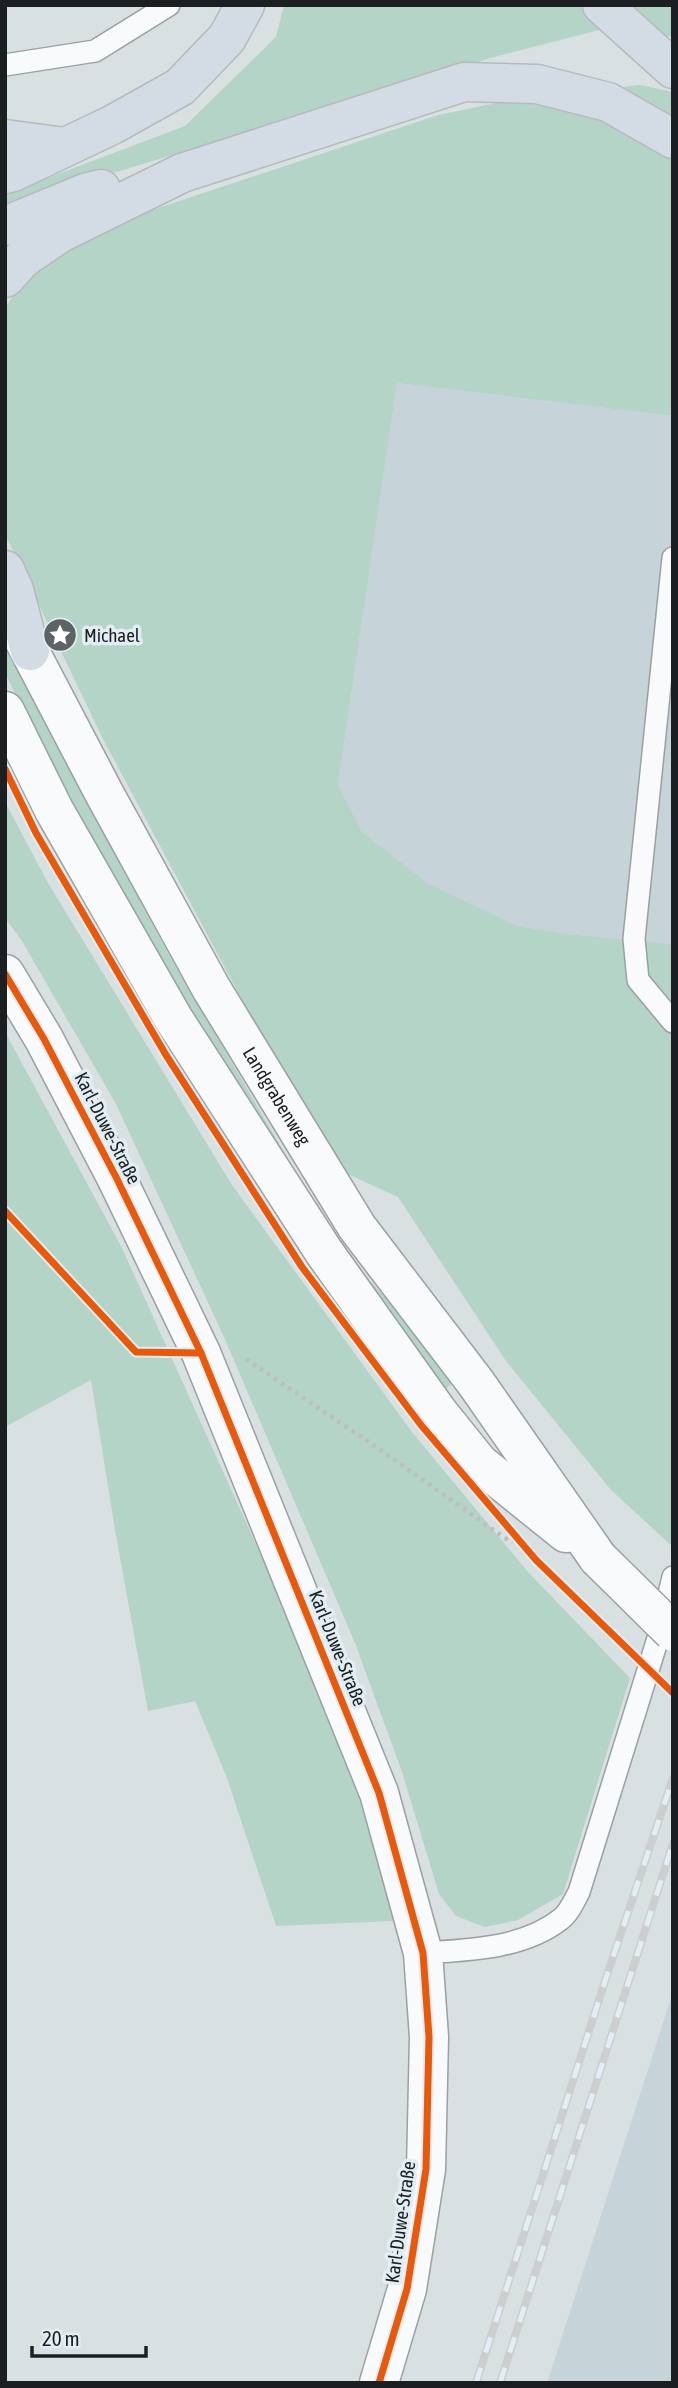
<svg xmlns="http://www.w3.org/2000/svg" width="678" height="2388" viewBox="0 0 678 2388" font-family="'Asap Condensed',sans-serif">
<style>
.built{fill:#c6d3d8}
.green{fill:#b3d4c6}
.lines{fill:none;stroke-linecap:round;stroke-linejoin:round}
.lane-casing{stroke:#9ba0a2;stroke-width:24}
.street-casing{stroke:#9ba0a2;stroke-width:41}
.secondary-casing{stroke:#9ba0a2;stroke-width:41}
.highway-casing{stroke:#b7babc;stroke-width:41}
.path{stroke:#bcbebf;stroke-width:4.5;stroke-dasharray:3.5 5;stroke-linecap:butt}
.lane{stroke:#f9fafb;stroke-width:21}
.street{stroke:#f9fafb;stroke-width:38}
.secondary{stroke:#f9fafb;stroke-width:38}
.highway{stroke:#d3dbe5;stroke-width:38}
.rail-casing{stroke:#cccecf;stroke-width:8}
.rail{stroke:#e2eef3;stroke-width:5;stroke-dasharray:16;stroke-linecap:butt}
.secondary-bridge-casing{stroke:#9ba0a2;stroke-width:41;stroke-linecap:butt}
.secondary-bridge{stroke:#f9fafb;stroke-width:38}
.cycleway-casing{stroke:#e2eef3;stroke-width:11}
.cycleway{stroke:#e8590c;stroke-width:7}
.labels{text-anchor:middle;dominant-baseline:central;stroke-width:7;stroke-linejoin:round;paint-order:stroke}
.poi-label{font-size:19px;fill:#1b1f21;stroke:#e2eef3;text-anchor:start}
.street-label{font-size:19px;fill:#1b1f21;stroke:#e2eef3}
</style>
<rect width="100%" height="100%" fill="#d9e0e2"/>
<g class="built">
<path d="M397,383L673,416V944L567,934L518,926L429,884L362,832L338,785Z"/>
<path d="M673,1992V2383H547Z"/>
</g>
<g class="green">
<path d="M284,5H673V37L603,29L494,57L5,206V194L185,126L276,37Z"/>
<path d="M640,85L673,92V416L397,383L338,785L362,832L429,884L518,926L567,934L673,944V1547L611,1490L506,1361L398,1197L339,1170L256,1026L102,737L5,534V308L28,274L101,227L438,115L516,99Z"/>
<path d="M5,634L68,766L99,824L168,953L288,1159L353,1262L458,1378L437,1397L216,1062L39,743L5,673Z"/>
<path d="M5,802L48,883L232,1185L412,1432L528,1572L630,1678L563,1894L518,1920L485,1927L456,1916L439,1894L402,1772L355,1643L224,1337L116,1104L22,941L5,918Z"/>
<path d="M5,1032L122,1248L315,1675L359,1798L394,1921L276,1926L227,1778L195,1701L148,1711L115,1530L91,1380L5,1427Z"/>
</g>
<g class="lines">
<g class="lane-casing">
<g id="lane">
<path d="M5,65L95,51L169,5"/>
<path d="M673,558L634,939L638,980L673,1022"/>
<path d="M423,1953C468,1950 523,1949 561,1919C569,1913 574,1901 579,1892L659,1635L673,1577"/>
</g>
</g>
<g class="street-casing">
<path id="street" d="M5,974L44,1039L117,1179L201,1353L379,1793L423,1953L429,2037L426,2169L407,2289L379,2383"/>
</g>
<g class="secondary-casing">
<g id="secondary">
<path id="s1" d="M15,623L104,793L211,988L357,1227L476,1383L598,1558"/>
<path d="M5,711L54,810L173,1018L324,1252L438,1412L479,1463L566,1533"/>
</g>
</g>
<g class="highway-casing">
<g id="highway">
<path d="M602,5L673,69"/>
<path d="M5,139L65,147"/>
<path d="M5,174L13,172L112,125L180,87L227,38L245,5"/>
<path d="M5,226L85,193L101,189"/>
<path d="M5,278L22,259L60,233L182,173L464,82L537,84L608,102L673,139"/>
<path d="M5,570L14,590L30,651"/>
</g>
</g>
<path class="path" d="M246,1359L382,1451L512,1543"/>
<use href="#lane" class="lane"/>
<use href="#street" class="street"/>
<use href="#secondary" class="secondary"/>
<use href="#highway" class="highway"/>
<g class="rail-casing">
<g id="rail">
<path d="M476,2383L607,1975L673,1778"/>
<path d="M500,2383L673,1843"/>
</g>
</g>
<use href="#rail" class="rail"/>
<g class="secondary-bridge-casing">
<path id="secondary-bridge" d="M598,1558L673,1632"/>
</g>
<use href="#secondary-bridge" class="secondary-bridge"/>
<g class="cycleway-casing">
<g id="cycleway">
<path d="M5,769L36,833L166,1055L302,1267L421,1425L536,1560L673,1693"/>
<path d="M5,974L44,1039L117,1179L201,1353L379,1793L423,1953L429,2037L426,2169L407,2289L379,2383"/>
<path d="M5,1211L136,1352L201,1353"/>
</g>
</g>
<use href="#cycleway" class="cycleway"/>
</g>
<defs>
<g id="sight-disc" transform="scale(1.75)"><circle r="9.5" fill="#5e6365" stroke="#e2eef3"/><path d="M0-6L1.8-2.2L6-1.7L2.9 1.2L3.7 5.4L0 3.3L-3.7 5.4L-2.9 1.2L-6-1.7L-1.8-2.2Z" fill="#fff"/></g>
</defs>
<g fill-rule="evenodd">
<use href="#sight-disc" x="60" y="635"/>
</g>
<g class="labels">
<g class="poi-label">
<text x="84" y="635">Michael</text>
</g>
<g class="street-label">
<text stroke="none"><textPath href="#s1" startOffset="541">Landgrabenweg</textPath></text>
<text transform="translate(108 1128) rotate(63)">Karl-Duwe-Straße</text>
<text transform="translate(338 1648) rotate(68)">Karl-Duwe-Straße</text>
<text transform="translate(400 2222) rotate(-82)">Karl-Duwe-Straße</text>
</g>
</g>
<rect width="678" height="2388" fill="none" stroke="#1b1f21" stroke-width="14"/>
<path d="M32 2346v10h114v-10" fill="none" stroke="#1b1f21" stroke-width="3.5"/>
<text x="42" y="2346" font-size="21" fill="#1b1f21" stroke="#e2eef3" stroke-width="5" paint-order="stroke">20 m</text>
</svg>
